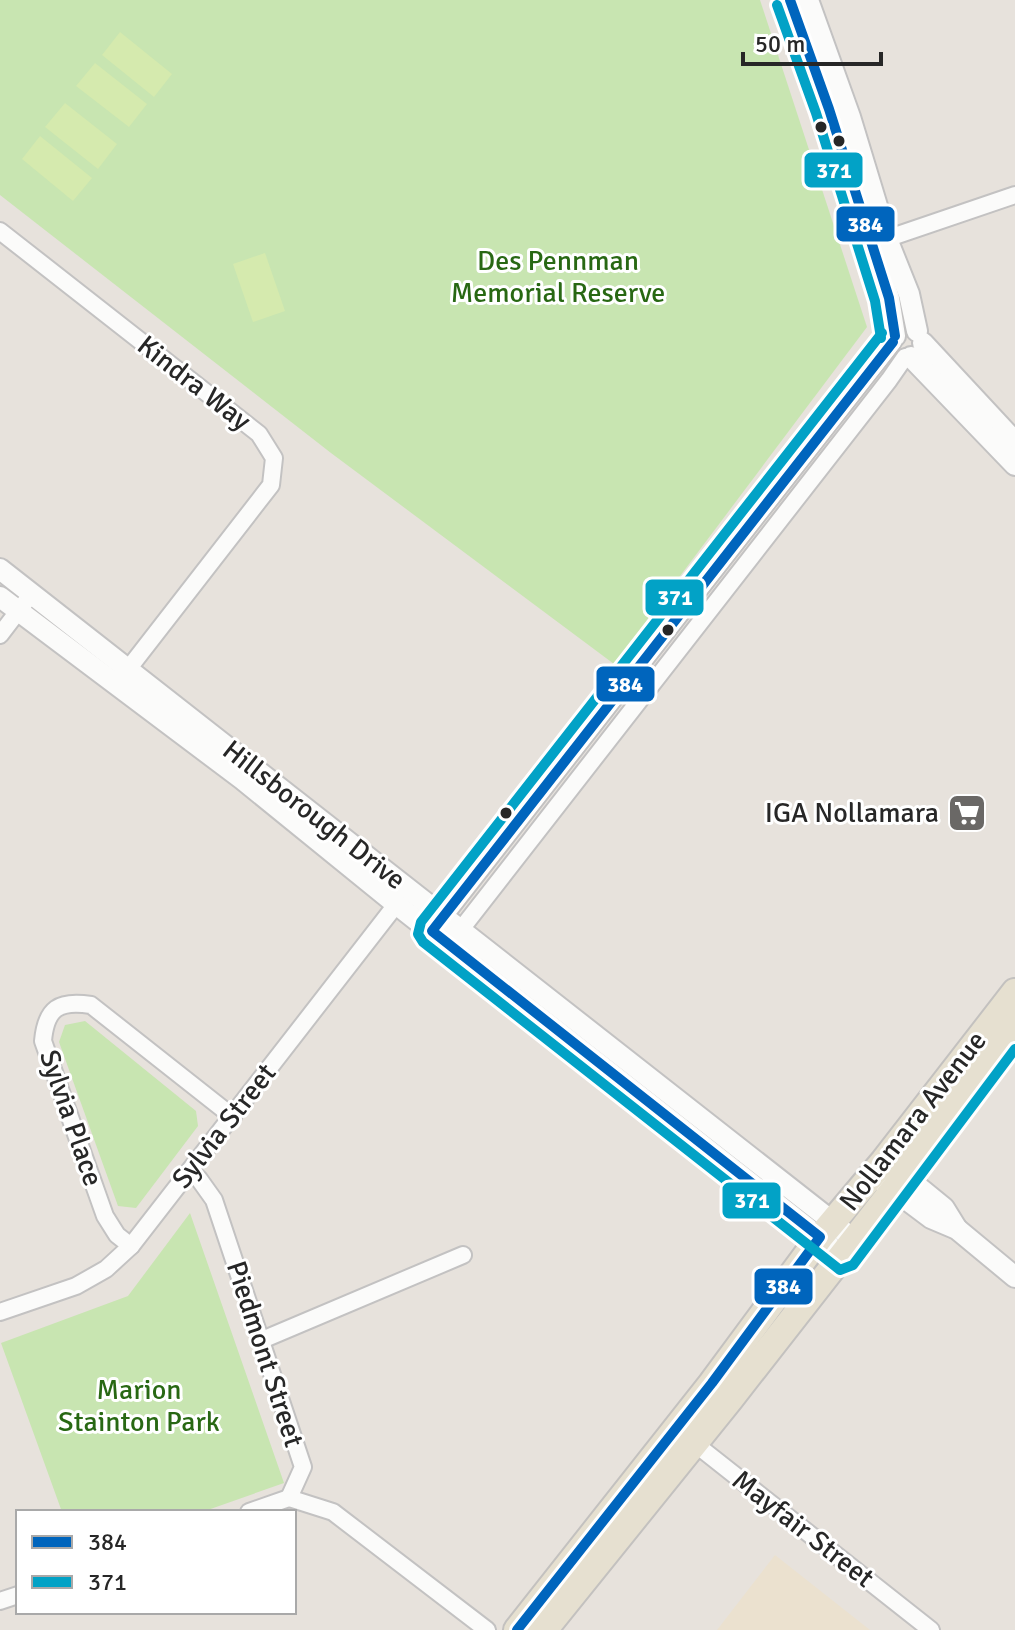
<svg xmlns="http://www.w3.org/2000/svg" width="1015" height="1630" viewBox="0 0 1015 1630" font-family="Signika,sans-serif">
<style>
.education{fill:#ebe1cf}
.green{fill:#c8e5b1}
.pitch{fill:#d5eaae}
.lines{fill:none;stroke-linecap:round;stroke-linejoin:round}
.minor-casing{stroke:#c3c2c2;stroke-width:20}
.tertiary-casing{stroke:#c3c2c2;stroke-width:24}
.primary-casing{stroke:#c3c1bf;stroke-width:30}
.minor{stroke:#fbfbfa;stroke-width:16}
.tertiary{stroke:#fbfbfa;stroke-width:20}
.primary{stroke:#e6e0d0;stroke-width:26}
.bus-1-casing{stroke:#fff;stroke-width:16}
.bus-2-casing{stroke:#fff;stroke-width:16}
.bus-1{stroke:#0065bd;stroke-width:10}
.bus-2{stroke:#02a2c6;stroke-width:10}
.bus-dot{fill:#272727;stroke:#fff;stroke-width:3}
.labels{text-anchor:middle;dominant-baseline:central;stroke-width:6;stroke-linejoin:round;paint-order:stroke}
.park-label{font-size:28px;fill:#286813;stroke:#fff}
.street-label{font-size:28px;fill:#272727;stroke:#fff}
.poi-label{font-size:28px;fill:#272727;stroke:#fff;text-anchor:end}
.line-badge{stroke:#fff;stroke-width:3}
.badge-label{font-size:22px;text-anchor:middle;font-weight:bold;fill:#fff}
</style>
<rect width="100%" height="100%" fill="#e7e2dc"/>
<path class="education" d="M775,1555L870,1630H717Z"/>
<g class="green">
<path d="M0,0H760L867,327L614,664L331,453L0,195Z"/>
<path d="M85,1021L196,1111L198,1126L136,1208L118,1206L59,1042L65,1025Z"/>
<path d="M190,1213L284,1483L202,1512H62L1,1343L128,1296Z"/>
</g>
<g class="pitch">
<path d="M120,32L172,74L154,97L102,55Z"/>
<path d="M95,63L147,104L129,127L76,86Z"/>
<path d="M65,103L117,144L98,169L45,127Z"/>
<path d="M40,136L92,178L73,201L22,159Z"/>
<path d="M265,253L285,311L253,322L233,264Z"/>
</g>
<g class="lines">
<g class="minor-casing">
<g id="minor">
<path d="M0,231L259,434L274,458L271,485L122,677"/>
<path d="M877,242L1015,195"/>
<path d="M0,635L26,601"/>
<path d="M438,924L893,342"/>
<path d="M455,937L889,380L905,357"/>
<path d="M190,1171L199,1179L214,1200L303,1467L289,1498L333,1512L487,1630"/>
<path d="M131,1246L117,1235L105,1216L43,1041C46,1008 59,1000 91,1005L233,1117"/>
<path d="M0,1312L76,1286L106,1269L131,1246L402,897"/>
<path d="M262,1340L463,1255"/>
<path d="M689,1439L931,1630"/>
<path d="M249,1512L289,1498"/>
<path d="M0,1601L18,1595"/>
</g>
</g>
<g class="tertiary-casing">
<g id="tertiary">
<path d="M790,0L829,109L889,298L895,336"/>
<path d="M808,0L850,117L887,239L909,294L917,331"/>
<path d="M923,343L1015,442"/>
<path d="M911,357L1015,465"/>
<path d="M0,569L833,1222L854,1241"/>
<path d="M0,597L242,779L396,904L829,1245"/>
<path d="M895,1168L944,1208L957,1229"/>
<path d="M883,1182L931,1218L957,1229L1015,1277"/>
</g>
</g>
<g class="primary-casing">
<g id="primary">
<path d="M517,1630L712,1383L820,1237L884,1161L1015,992"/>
<path d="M544,1630L730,1399L905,1175L1015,1025"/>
</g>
</g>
<use href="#minor" class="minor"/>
<use href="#tertiary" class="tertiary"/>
<use href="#primary" class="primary"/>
<g class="bus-1-casing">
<g id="bus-1">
<path d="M790,0L829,109L889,298L895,336"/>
<path d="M517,1630L712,1383L820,1237L432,931L893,342"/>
</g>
</g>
<g class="bus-2-casing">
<g id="bus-2">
<path d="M777,5L816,113L875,301L881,338"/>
<path d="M882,333L421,922L418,934L423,942L840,1270L853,1265L1015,1049"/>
</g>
</g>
<use href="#bus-1" class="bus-1"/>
<use href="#bus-2" class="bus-2"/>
</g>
<defs>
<g id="supermarket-square" transform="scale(2)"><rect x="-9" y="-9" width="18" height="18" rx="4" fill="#6a6866" stroke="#fff"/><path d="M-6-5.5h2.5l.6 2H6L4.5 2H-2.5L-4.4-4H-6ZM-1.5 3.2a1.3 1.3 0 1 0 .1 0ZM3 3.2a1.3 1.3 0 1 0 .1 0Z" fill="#fff"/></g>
</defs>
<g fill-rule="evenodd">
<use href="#supermarket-square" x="967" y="813"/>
</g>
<g class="bus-dot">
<circle cx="821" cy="127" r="7"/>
<circle cx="839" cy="141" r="7"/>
<circle cx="668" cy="630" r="7"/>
<circle cx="506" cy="813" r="7"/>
</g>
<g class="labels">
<g class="park-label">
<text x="558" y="261">Des Pennman<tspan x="558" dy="32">Memorial Reserve</tspan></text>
<text x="139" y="1390">Marion<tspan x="139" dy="32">Stainton Park</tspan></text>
</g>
<g class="street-label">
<text transform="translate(194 383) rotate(38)">Kindra Way</text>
<text transform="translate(314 815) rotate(38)">Hillsborough Drive</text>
<text transform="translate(71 1118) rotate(71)">Sylvia Place</text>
<text transform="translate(913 1121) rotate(-52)">Nollamara Avenue</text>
<text transform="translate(224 1126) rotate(-52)">Sylvia Street</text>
<text transform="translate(265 1354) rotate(72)">Piedmont Street</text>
<text transform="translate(803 1529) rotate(38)">Mayfair Street</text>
</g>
<g class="poi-label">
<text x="939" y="813">IGA Nollamara</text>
</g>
</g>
<g class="line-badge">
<rect x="803" y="151" width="61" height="38" rx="8" fill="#02a2c6"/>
<rect x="835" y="205" width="61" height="38" rx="8" fill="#0065bd"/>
<rect x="644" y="578" width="61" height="39" rx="8" fill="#02a2c6"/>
<rect x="595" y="665" width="61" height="38" rx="8" fill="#0065bd"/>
<rect x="721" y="1181" width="61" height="39" rx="8" fill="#02a2c6"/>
<rect x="753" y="1267" width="61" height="39" rx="8" fill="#0065bd"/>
</g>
<g class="badge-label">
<text x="834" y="178">371</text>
<text x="865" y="232">384</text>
<text x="675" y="605">371</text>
<text x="625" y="692">384</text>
<text x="752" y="1208">371</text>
<text x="783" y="1294">384</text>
</g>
<rect x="16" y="1510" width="280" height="104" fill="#ffffff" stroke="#a9a9a9" stroke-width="2"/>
<rect x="32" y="1536" width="40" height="12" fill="#0065bd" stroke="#a9a9a9" stroke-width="2"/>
<text x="88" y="1550" font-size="24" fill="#272727">384</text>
<rect x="32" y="1576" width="40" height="12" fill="#02a2c6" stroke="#a9a9a9" stroke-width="2"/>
<text x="88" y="1590" font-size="24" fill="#272727">371</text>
<path d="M743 52v12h138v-12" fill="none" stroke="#272727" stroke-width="4"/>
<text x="755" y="52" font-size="24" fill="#272727" stroke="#ffffff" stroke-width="6" paint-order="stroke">50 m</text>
</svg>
